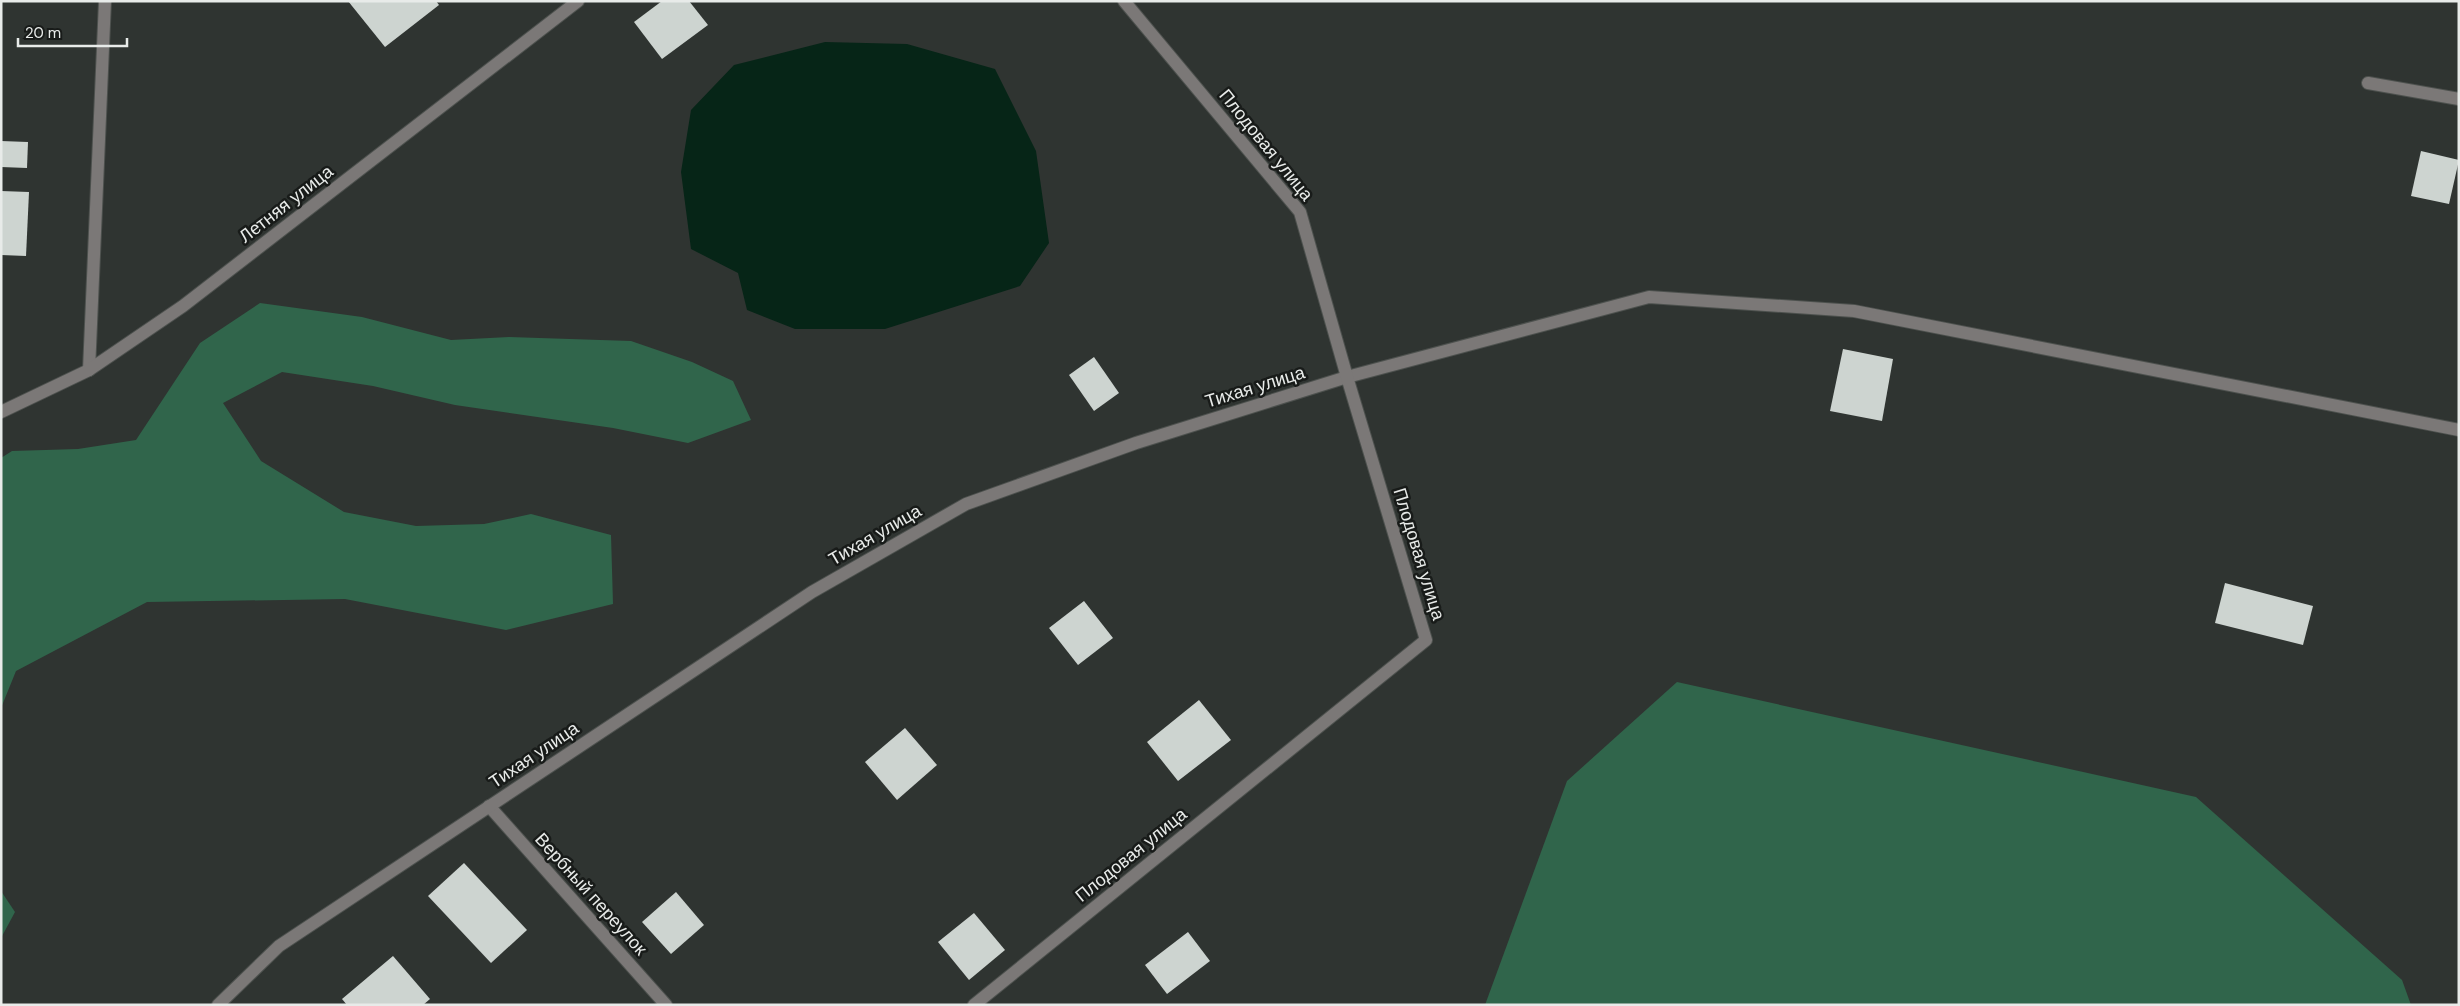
<svg xmlns="http://www.w3.org/2000/svg" width="2460" height="1006" viewBox="0 0 2460 1006" font-family="'DM Sans',sans-serif">
<style>
.green{fill:#30654b}
.water{fill:#062517}
.building{fill:#cdd4d0}
.lines{fill:none;stroke-linecap:round;stroke-linejoin:round}
.minor-casing{stroke:#4d514e;stroke-width:14}
.minor{stroke:#7b7877;stroke-width:12}
.labels{text-anchor:middle;dominant-baseline:central;stroke-width:5;stroke-linejoin:round;paint-order:stroke}
.street-label{font-size:18px;fill:#e8ebe9;stroke:#181b19}
</style>
<rect width="100%" height="100%" fill="#2f3431"/>
<g class="green">
<path d="M260,303L362,317L451,340L509,337L631,341L692,362L733,381L751,420L688,443L613,428L455,405L373,386L282,372L223,403L261,461L344,512L416,526L484,524L531,514L611,535L613,604L506,630L345,599L147,602L16,671L1,708V458L12,451L78,449L136,440L200,343Z"/>
<path d="M1677,682L2196,797L2402,980L2411,1005H1485L1567,781Z"/>
<path d="M1,891L15,912L1,938Z"/>
</g>
<path class="water" d="M825,42L907,44L995,69L1036,151L1049,243L1020,286L885,329H795L747,310L738,273L691,249L681,172L691,110L734,65Z"/>
<g class="building">
<path d="M348,1H436L439,5L385,47Z"/>
<path d="M662,1H689L708,25L662,59L634,22Z"/>
<path d="M1,141L28,142L27,168L1,167Z"/>
<path d="M2421,151L2459,160L2449,204L2411,196Z"/>
<path d="M1,191L29,192L26,256L1,255Z"/>
<path d="M1843,349L1893,359L1882,421L1830,411Z"/>
<path d="M1094,357L1119,393L1094,411L1069,375Z"/>
<path d="M2225,583L2313,606L2303,645L2215,623Z"/>
<path d="M1084,601L1113,638L1078,665L1049,628Z"/>
<path d="M1199,700L1231,740L1178,781L1147,742Z"/>
<path d="M905,728L937,765L897,800L865,762Z"/>
<path d="M464,863L527,930L491,963L428,896Z"/>
<path d="M676,892L704,925L671,954L642,922Z"/>
<path d="M974,913L1005,950L969,980L938,942Z"/>
<path d="M1188,932L1210,961L1167,994L1145,965Z"/>
<path d="M393,956L430,999L423,1005H347L342,999Z"/>
</g>
<g class="lines">
<g class="minor-casing">
<g id="minor">
<path d="M2368,83L2459,99"/>
<path d="M89,370L105,1"/>
<path d="M1,412L89,370L183,306L578,1"/>
<path d="M489,806L666,1005"/>
<path d="M218,1005L279,946L812,592L966,504L1136,443L1347,377L1649,297L1854,311L2459,430"/>
<path d="M974,1005L1426,640L1347,377L1300,212L1124,1"/>
</g>
</g>
<use href="#minor" class="minor"/>
</g>
<g class="labels">
<g class="street-label">
<text transform="translate(1266 145) rotate(51)">Плодовая улица</text>
<text transform="translate(286 204) rotate(-38)">Летняя улица</text>
<text transform="translate(1255 387) rotate(-17)">Тихая улица</text>
<text transform="translate(875 535) rotate(-30)">Тихая улица</text>
<text transform="translate(1419 554) rotate(73)">Плодовая улица</text>
<text transform="translate(534 755) rotate(-34)">Тихая улица</text>
<text transform="translate(1131 855) rotate(-39)">Плодовая улица</text>
<text transform="translate(591 894) rotate(48)">Вербный переулок</text>
</g>
</g>
<rect width="2460" height="1006" fill="none" stroke="#e8ebe9" stroke-width="5"/>
<path d="M18 38v8h109v-8" fill="none" stroke="#e8ebe9" stroke-width="2.5"/>
<text x="25" y="38" font-size="15" fill="#e8ebe9" stroke="#181b19" stroke-width="4" paint-order="stroke">20 m</text>
</svg>
